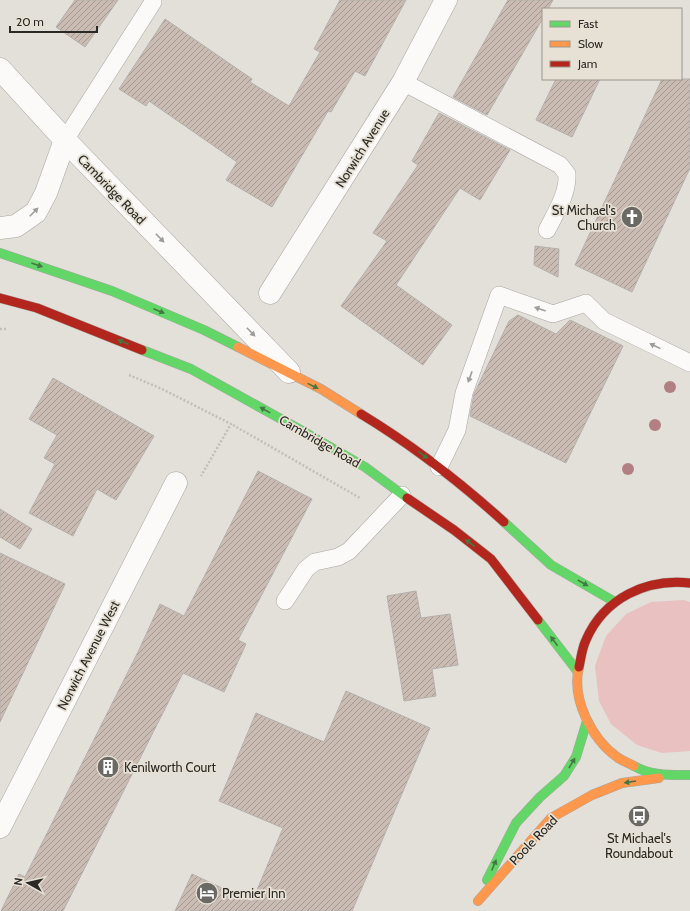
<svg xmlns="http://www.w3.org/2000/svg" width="690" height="911" viewBox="0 0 690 911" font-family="Cabin,sans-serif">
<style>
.grass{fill:#e8c1c0}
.building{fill:url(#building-hatch);stroke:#b4b0ad}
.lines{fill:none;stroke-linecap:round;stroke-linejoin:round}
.lane-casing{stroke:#a9a6a1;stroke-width:18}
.street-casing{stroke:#a9a6a1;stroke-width:23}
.fast-casing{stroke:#a9a6a1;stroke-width:10}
.slow-casing{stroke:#a9a6a1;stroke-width:10}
.jam-casing{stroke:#a9a6a1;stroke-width:10}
.path{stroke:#c0bfbd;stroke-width:2.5;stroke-dasharray:2 2;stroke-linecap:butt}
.lane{stroke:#fbfaf9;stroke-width:17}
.street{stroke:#fbfaf9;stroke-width:22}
.fast{stroke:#63d668;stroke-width:9}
.slow{stroke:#ff974d;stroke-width:9}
.jam{stroke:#b3261e;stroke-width:9}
.tree{fill:#b28082}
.oneway{fill:#9d9c9a}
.oneway2{fill:#447743}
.labels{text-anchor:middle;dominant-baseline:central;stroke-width:3.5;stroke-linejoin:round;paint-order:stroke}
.street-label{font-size:13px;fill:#2b2925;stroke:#e7e0d5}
.poi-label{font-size:13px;fill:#2b2925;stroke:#e7e0d5;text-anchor:start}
</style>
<defs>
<pattern id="building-hatch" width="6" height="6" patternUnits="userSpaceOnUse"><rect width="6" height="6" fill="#cabcb3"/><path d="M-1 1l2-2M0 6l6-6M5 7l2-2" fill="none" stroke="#a49991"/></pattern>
</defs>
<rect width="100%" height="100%" fill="#e3dfd9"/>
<path class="grass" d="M684,600L690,602V751L662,753L637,745L611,724L599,701L595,666L606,636L626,614L651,602Z"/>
<g class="building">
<path d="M75,0H118L85,47L56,27Z"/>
<path d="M340,0H406L365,76L355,71L331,112L328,111L272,207L226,180L237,162L149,101L146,106L119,89L165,19L252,79L250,82L289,106L320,52L314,49Z"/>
<path d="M508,0H553L548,9H543V18L487,115L453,97Z"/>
<path d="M556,79H600L572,137L536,120Z"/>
<path d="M662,79H690V168L632,292L575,265Z"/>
<path d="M439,113L510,150L480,200L460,188L396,285L452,325L423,365L341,306L387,241L373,233L418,165L412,161Z"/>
<path d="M535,246L559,249L558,277L534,265Z"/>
<path d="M518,315L556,334L570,320L623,346L566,463L470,416L474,394L509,321Z"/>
<path d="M53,378L154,436L116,500L97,489L73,536L29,513L55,464L44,458L57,435L29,419Z"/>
<path d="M258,471L312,499L238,640L246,644L224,692L183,673L63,911H1L19,874L25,877L138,652L160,604L184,616Z"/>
<path d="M0,509L32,529L20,549L0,537Z"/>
<path d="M0,553L65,584L0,722Z"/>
<path d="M416,591L421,618L450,614L458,665L432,669L436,696L404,701L387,596Z"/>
<path d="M346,691L430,728L352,911H175L192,874L252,902L283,828L219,801L256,713L324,742Z"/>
</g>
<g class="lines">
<g class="lane-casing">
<g id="lane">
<path d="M403,82L560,165L567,174C568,194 556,212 547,230"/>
<path d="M65,140L153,2"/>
<path d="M439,467L457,430L464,393L499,295L553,314L586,303L604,321L690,363"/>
<path d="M285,601L306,569L315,562L338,557L349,551L402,495"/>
</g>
</g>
<g class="street-casing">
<g id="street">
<path d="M0,69L65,140L289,372"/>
<path d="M0,228L16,226L36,212L46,193L65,140"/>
<path d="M270,293L403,82L446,0"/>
<path d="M0,827L176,483"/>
</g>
</g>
<g class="fast-casing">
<g id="fast">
<path d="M0,253L112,291L204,330L238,347"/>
<path d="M142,350L191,369L299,429L365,467L407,498"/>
<path d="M504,522L551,565L615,602"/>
<path d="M538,620L578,672"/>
<path d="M634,766C651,776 671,775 690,775"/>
<path d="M487,880L516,823L540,797L564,776L576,757L587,721"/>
</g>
</g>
<g class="slow-casing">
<g id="slow">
<path d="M238,347L321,389L361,414"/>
<path d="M579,667C571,699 592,739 617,757C622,761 629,763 634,766"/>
<path d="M478,901L551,818L592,795L622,783L659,778"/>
</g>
</g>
<g class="jam-casing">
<g id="jam">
<path d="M0,298L37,308L142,350"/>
<path d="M361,414C412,445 460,482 504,522"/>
<path d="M407,498L454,530L491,559L538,620"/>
<path d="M579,667C581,658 582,648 586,640C604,598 647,578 690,583"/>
</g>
</g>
<g class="path">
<path d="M0,329H8"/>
<path d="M129,375L162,389L231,424L201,476"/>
<path d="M233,425L360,498"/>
</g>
<use href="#lane" class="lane"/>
<use href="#street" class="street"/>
<use href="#fast" class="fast"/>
<use href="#slow" class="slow"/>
<use href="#jam" class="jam"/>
</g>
<g class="tree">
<circle cx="670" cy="387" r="6"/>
<circle cx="655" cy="425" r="6"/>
<circle cx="628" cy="469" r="6"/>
</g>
<defs><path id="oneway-solid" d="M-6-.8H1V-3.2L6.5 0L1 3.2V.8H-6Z"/></defs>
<g class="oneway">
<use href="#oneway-solid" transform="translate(34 212) rotate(-45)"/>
<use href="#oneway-solid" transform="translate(160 238) rotate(46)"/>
<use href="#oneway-solid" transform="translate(540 309) rotate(-161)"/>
<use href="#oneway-solid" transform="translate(251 332) rotate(46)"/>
<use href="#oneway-solid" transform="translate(655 346) rotate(-154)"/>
<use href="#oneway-solid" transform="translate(470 377) rotate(110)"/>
</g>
<g class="oneway2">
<use href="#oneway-solid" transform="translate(37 265) rotate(19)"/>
<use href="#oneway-solid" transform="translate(159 311) rotate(23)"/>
<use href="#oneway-solid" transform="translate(123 342) rotate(-158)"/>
<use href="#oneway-solid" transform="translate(313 386) rotate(26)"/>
<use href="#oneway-solid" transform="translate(265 410) rotate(-151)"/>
<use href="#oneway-solid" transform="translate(423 455) rotate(36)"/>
<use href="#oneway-solid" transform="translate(470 543) rotate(-143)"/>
<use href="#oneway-solid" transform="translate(583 583) rotate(30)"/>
<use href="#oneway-solid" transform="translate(554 641) rotate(-127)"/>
<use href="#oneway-solid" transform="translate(572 763) rotate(-59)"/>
<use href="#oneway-solid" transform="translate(630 782) rotate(171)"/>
<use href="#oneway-solid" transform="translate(494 865) rotate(-67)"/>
</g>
<defs>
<g id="church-disc" transform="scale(1.15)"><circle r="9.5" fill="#6b6964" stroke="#e7e0d5"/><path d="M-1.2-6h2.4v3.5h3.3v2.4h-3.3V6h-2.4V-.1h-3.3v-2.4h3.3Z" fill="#fff"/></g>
<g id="building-disc" transform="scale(1.15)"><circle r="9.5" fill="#6b6964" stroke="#e7e0d5"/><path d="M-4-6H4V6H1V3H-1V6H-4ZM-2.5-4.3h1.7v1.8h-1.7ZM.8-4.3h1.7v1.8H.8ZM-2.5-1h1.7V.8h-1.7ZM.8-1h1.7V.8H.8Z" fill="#fff"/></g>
<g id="bus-disc" transform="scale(1.15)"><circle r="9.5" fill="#6b6964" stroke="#e7e0d5"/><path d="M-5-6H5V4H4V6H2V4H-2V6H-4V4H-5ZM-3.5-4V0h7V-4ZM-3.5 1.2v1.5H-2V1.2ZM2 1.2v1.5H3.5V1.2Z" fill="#fff"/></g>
<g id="hotel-disc" transform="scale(1.15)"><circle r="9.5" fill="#6b6964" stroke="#e7e0d5"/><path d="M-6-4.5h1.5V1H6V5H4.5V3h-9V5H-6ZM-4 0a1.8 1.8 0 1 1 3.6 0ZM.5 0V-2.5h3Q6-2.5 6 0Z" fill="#fff"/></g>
</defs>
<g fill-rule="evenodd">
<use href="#church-disc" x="632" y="217"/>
<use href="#building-disc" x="108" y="767"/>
<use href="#bus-disc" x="639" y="816"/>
<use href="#hotel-disc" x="207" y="893"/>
</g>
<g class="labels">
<g class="street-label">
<text transform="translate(362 148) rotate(-58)">Norwich Avenue</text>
<text transform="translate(112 189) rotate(46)">Cambridge Road</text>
<text transform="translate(320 441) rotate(30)">Cambridge Road</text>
<text transform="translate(88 655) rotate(-63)">Norwich Avenue West</text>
<text transform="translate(533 840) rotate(-46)">Poole Road</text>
</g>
<g class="poi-label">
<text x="616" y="210" text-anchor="end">St Michael's<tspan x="616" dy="15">Church</tspan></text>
<text x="124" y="767">Kenilworth Court</text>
<text x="639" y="838" text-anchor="middle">St Michael's<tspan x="639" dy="15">Roundabout</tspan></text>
<text x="222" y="893">Premier Inn</text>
</g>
</g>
<rect x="542" y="8" width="140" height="72" fill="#e7e0d5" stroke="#9c978f"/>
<rect x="550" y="21" width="20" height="6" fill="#63d668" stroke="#9c978f"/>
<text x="578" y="28" font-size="12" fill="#2b2925">Fast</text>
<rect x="550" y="41" width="20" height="6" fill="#ff974d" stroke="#9c978f"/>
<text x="578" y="48" font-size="12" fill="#2b2925">Slow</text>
<rect x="550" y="61" width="20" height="6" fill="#b3261e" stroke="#9c978f"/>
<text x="578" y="68" font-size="12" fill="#2b2925">Jam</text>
<g transform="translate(28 883) rotate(278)" stroke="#e7e0d5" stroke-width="3" paint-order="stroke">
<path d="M0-3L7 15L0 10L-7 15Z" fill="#2b2925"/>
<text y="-6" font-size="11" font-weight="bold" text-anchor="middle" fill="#2b2925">N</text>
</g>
<path d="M10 26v6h87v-6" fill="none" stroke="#2b2925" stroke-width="2"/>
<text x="16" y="26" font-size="12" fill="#2b2925" stroke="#e7e0d5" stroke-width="3" paint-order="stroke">20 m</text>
</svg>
